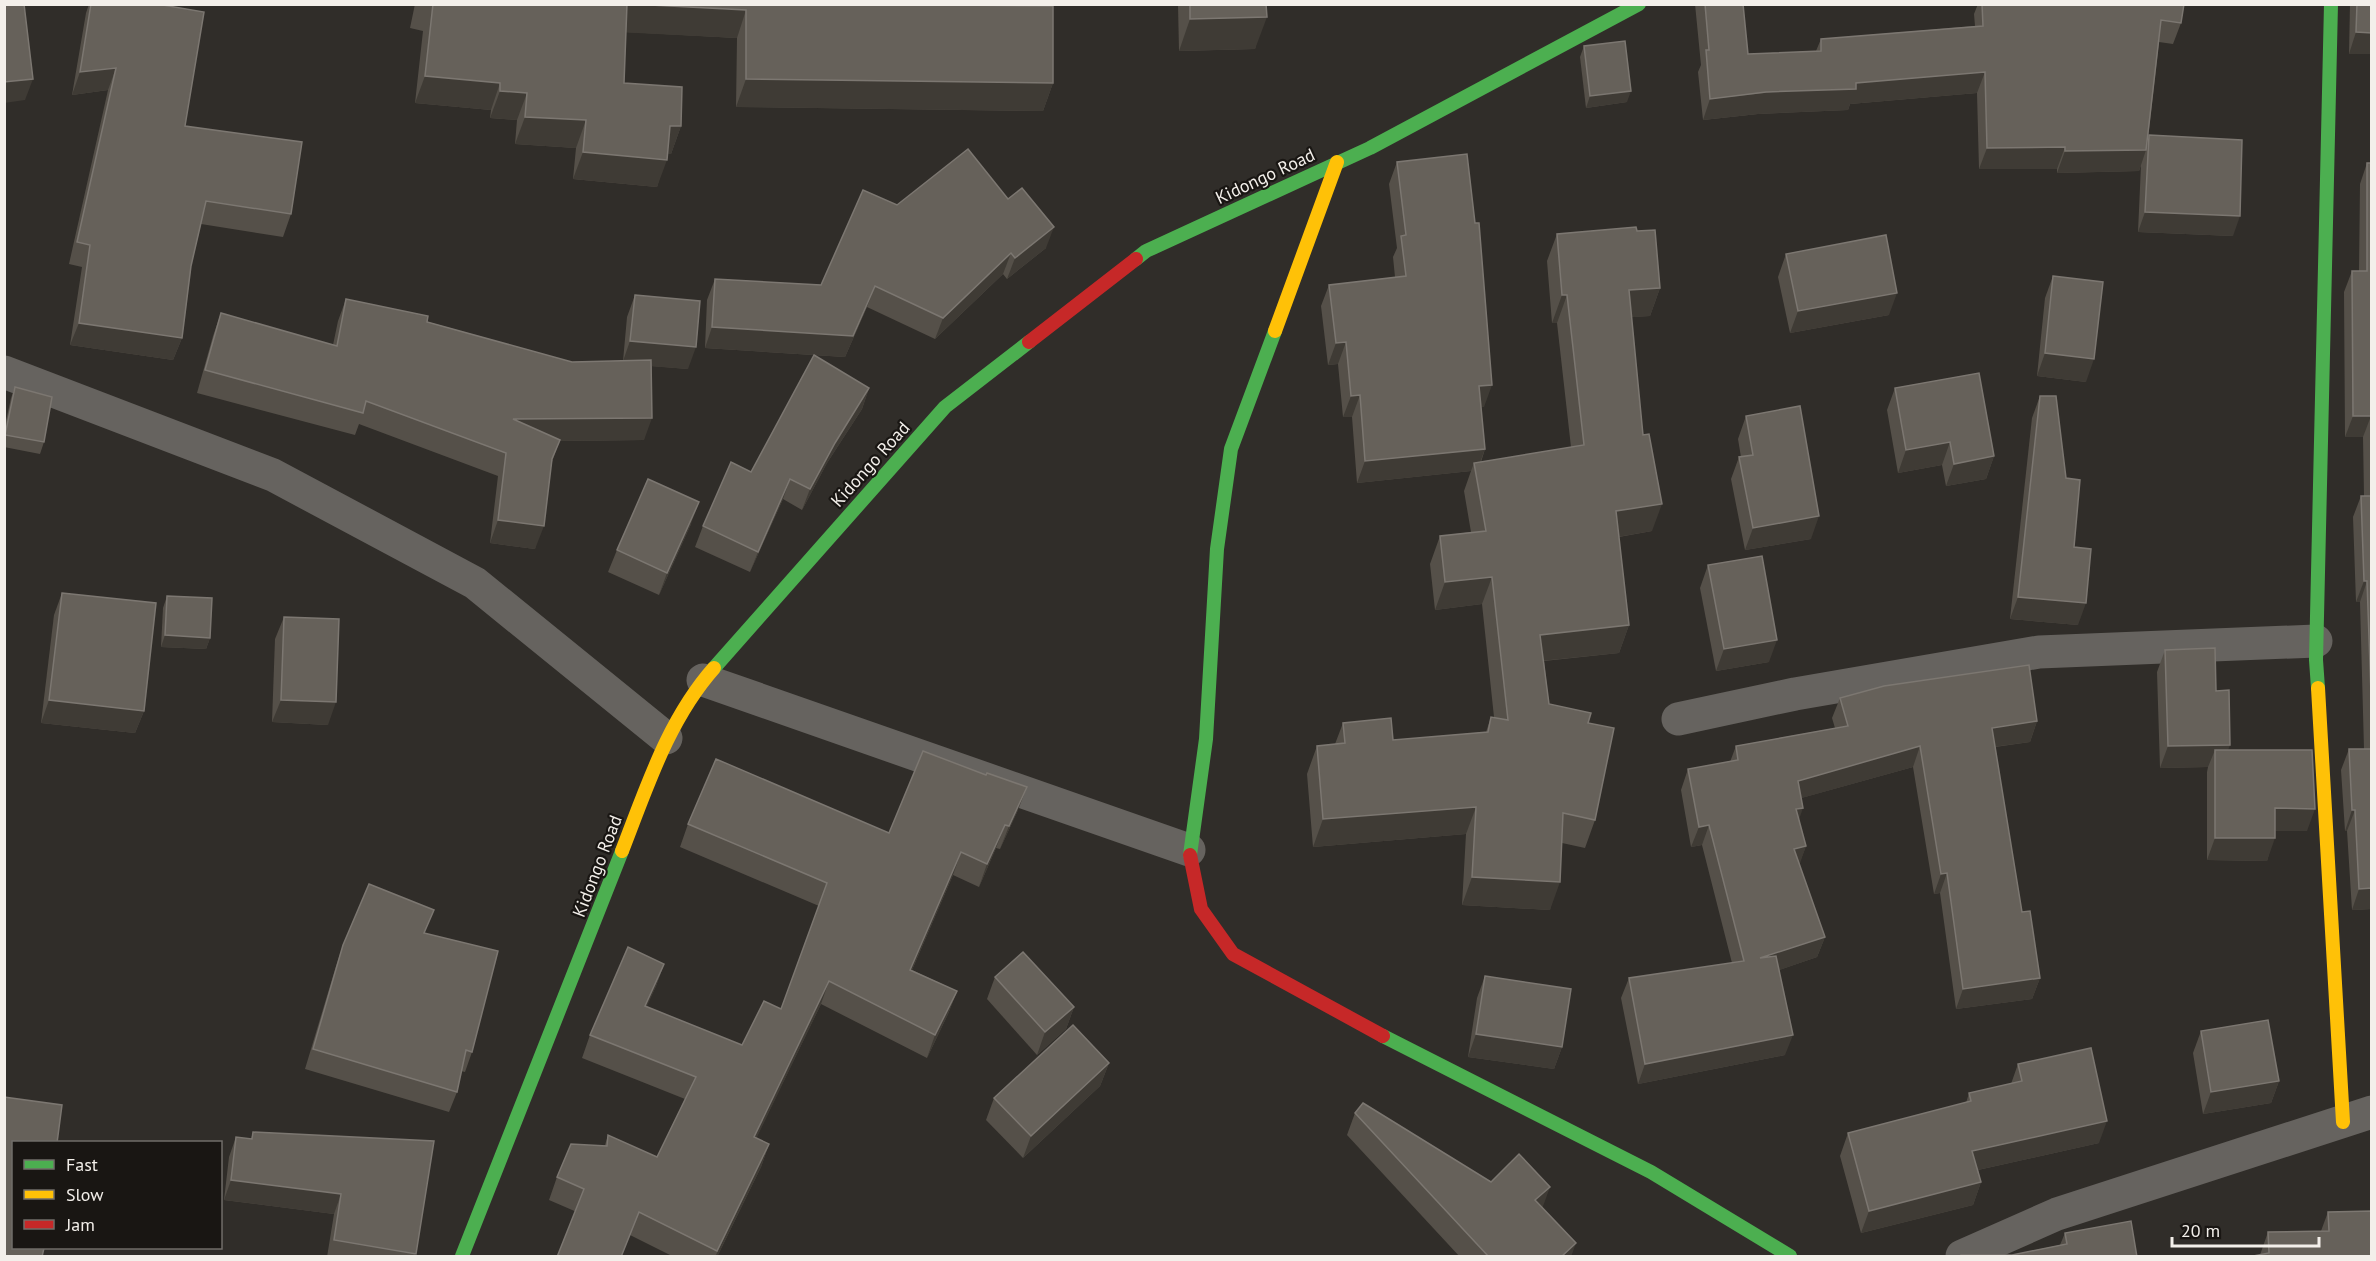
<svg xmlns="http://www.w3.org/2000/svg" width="2376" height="1261" viewBox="0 0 2376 1261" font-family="'PT Sans',sans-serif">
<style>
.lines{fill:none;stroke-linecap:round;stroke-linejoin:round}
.street{stroke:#66635f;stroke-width:33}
.fast{stroke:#4caf50;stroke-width:14}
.slow{stroke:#ffc107;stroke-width:14}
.jam{stroke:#c62828;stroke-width:14}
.wall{fill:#555049}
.shaded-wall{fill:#3f3b35}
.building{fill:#66615a;stroke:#7c7771;stroke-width:1.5}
.labels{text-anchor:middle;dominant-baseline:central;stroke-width:4.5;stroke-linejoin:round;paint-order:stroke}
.street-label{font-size:18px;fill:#f3efea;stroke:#191613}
</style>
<rect width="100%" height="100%" fill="#302d29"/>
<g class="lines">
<g class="street">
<path d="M4,372L273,475L475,583L666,738"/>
<path d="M703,680L1189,850"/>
<path d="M1678,719L1795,694L2039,652L2316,641"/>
<path d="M1962,1256L2057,1214L2372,1112"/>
</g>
<g class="fast">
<path d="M1136,259L1146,251L1370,148L1639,4"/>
<path d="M714,668L945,407L1029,342"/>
<path d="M2318,688L2316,660L2331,4"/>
<path d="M1190,855L1206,739L1217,549L1231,449L1275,331"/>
<path d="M1383,1036L1651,1172L1790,1256"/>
<path d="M462,1256L622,851"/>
</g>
<g class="slow">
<path d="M1275,331L1337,162"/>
<path d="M2318,688L2343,1122"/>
<path d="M622,851C647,787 668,720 714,668"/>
</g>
<g class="jam">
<path d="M1029,342L1136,259"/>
<path d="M1190,855L1201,909L1233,954L1383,1036"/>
</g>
</g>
<g class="wall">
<path d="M89,4H157L185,126L291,214L283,237L201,224L191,266L182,338L173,360L70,345L82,267L69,264L108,90L72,95L86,13Z"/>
<path d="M415,4H954L1053,83L1043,111L736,107L737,38L626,32L624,83L681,126L671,154L667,153L657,187L573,179L576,148L515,144L517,120L490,118L491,110L415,103L423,31L410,28Z"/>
<path d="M1178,4H1266L1255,49L1179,51Z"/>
<path d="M1695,4H1743L1748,54L1816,51L1821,39L1975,26L1974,14L1978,4H2216L2184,5L2181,23L2173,44L2159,42L2148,138L2233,236L2138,232L2141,165L2139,171L2057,173V169H1979L1977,93L1850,104L1848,110L1758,114L1703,120L1698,72L1701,65Z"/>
<path d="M2350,4H2372V54H2349Z"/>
<path d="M1584,46L1627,102L1586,108L1580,57Z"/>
<path d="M1397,162L1484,407H1481L1485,449L1481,462L1571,447L1557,323H1552L1547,261L1557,234L1637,231L1660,288L1650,316L1631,317L1652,531L1619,537L1629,625L1619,653L1544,661L1549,704L1588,723L1595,820L1585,848L1562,843L1550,910L1462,905L1466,834L1313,847L1307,774L1317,746L1335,744L1343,723L1393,740L1486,732L1491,717H1494L1482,604L1435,610L1430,564L1440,536L1471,532L1464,491L1471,471L1357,483L1352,417H1343L1338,364L1328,365L1321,306L1329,285L1395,277L1393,257L1397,248L1389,184Z"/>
<path d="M2367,163H2372V909L2352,910L2347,831H2345L2341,770L2349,749H2364L2360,602H2356L2353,517L2361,496H2364L2363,437H2345L2344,292L2352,271H2359L2360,184Z"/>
<path d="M897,205L1046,248L1007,279L1003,274L935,339L867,307L845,357L705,348L707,300L715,279L821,285Z"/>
<path d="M1786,254L1889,315L1790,333L1778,277Z"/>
<path d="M2053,276L2086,382L2037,376L2045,298Z"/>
<path d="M635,295L688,369L652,366L644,440L559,441L552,462L535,549L490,543L498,476L359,424L355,435L197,393L213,336L221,313L333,345L338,321L346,299L572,362L623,361L627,317Z"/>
<path d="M15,387L44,442L40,454L4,447V430L11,398Z"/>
<path d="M869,388L862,409L827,463L802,510L783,499L750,572L695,547L703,526L751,472Z"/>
<path d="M1895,388L1994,456L1986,479L1946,486L1942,465L1898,473L1887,410Z"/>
<path d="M2040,396L2078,625L2010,619L2032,418Z"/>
<path d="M1746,416L1811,539L1745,550L1731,479L1739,457H1741L1738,439Z"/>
<path d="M691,524L659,595L608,572L617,550Z"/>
<path d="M1708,565L1769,662L1716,671L1700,588Z"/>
<path d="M62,593L144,711L135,733L41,723L54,615Z"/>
<path d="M167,596L210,638L206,649L161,647L163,608Z"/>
<path d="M284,617L328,725L272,722L275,639Z"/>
<path d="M2165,650L2216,691L2228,750L2307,831H2275L2267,861L2207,860V772L2208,767L2160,768L2157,672Z"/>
<path d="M1840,698L2037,721L2030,742L1995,747L2022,912L2040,978L2032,999L1956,1009L1940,893L1934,894L1913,767L1801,798L1799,820L1806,846L1799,864L1825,937L1817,957L1779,970L1785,1055L1638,1084L1621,998L1629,978L1732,963L1702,845L1691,847L1681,790L1688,769L1730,762L1736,746L1835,728L1832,718Z"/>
<path d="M1018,810L1000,849L996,848L979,887L953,875L912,970L957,991L948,1014L927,1058L821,1004L756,1138L769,1144L761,1167L717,1257H674L630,1235L549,1200L557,1177L605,1145L608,1135L657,1157L685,1099L582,1058L590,1035L664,964L656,986L646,1007L742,1045L781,1009L819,906L680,847L688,824L889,833Z"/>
<path d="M425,933L472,1052L465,1072L461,1071L457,1092L449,1112L305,1069L336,966L343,945Z"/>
<path d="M1485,976L1562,1047L1554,1069L1468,1057L1477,998Z"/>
<path d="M995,977L1074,1007L1066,1029L1037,1055L987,999Z"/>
<path d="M2201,1031L2279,1081L2271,1103L2203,1114L2193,1053Z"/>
<path d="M1109,1063L1100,1086L1023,1158L986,1120L994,1098Z"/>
<path d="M2018,1064L2099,1143L1978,1170L1981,1182L1973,1205L1861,1233L1840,1156L1848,1133L1966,1103L1969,1093L2011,1084Z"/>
<path d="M1355,1113L1542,1207L1571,1257H1460L1347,1135Z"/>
<path d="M253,1132L434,1141L415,1257H327L334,1214L224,1200L229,1157L236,1137L251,1139Z"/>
<path d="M2328,1212L2372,1257L2260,1255L2268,1232L2321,1231Z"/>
<path d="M2065,1233L2137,1257L2012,1255L2060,1245Z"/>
</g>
<g class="shaded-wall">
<path d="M627,4L746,10L737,38L617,32Z"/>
<path d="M1267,17L1255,49L1179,51L1190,19Z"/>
<path d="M2356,32L2372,33V54H2349Z"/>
<path d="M116,68L108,90L72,95L80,72Z"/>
<path d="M1985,72L1977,93L1850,104L1848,110L1758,114L1703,120L1710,99L1856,83Z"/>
<path d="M425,76L500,83L491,110L415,103Z"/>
<path d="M33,79L25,100L4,103V82Z"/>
<path d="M746,79L1053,83L1043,111L736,107Z"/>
<path d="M500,91L527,93L517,120L490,118Z"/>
<path d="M1631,91L1627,102L1586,108L1590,96Z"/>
<path d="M525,117L586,120L576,148L515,144Z"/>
<path d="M670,126H681L671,154L660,153Z"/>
<path d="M2065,147L2057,169H1979L1987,148Z"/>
<path d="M2146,150L2139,171L2057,173L2065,151Z"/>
<path d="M583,152L667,160L657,187L573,179Z"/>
<path d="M2145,212L2240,216L2233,236L2138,232Z"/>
<path d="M1054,227L1046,248L1007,279L1015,258Z"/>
<path d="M1011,253L1003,274L935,339L943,318Z"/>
<path d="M875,286L867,307L845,357L705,348L712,327Z"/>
<path d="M1660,288L1650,316L1619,318L1629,290Z"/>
<path d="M1897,293L1889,315L1790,333L1798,311Z"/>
<path d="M1562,295H1567L1557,323H1552Z"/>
<path d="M79,323L182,338L173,360L70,345Z"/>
<path d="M630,341L696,347L688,369L622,364Z"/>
<path d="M1346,342L1338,364L1328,365L1336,343Z"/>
<path d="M2045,353L2094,359L2086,382L2037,376Z"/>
<path d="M1492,385L1484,407L1471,408L1479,386Z"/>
<path d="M869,388L862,409L827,463L802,510L810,489L835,443Z"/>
<path d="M1360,395L1352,417H1343L1351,396Z"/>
<path d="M2353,416H2371L2363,437H2345Z"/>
<path d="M652,418L644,440L559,441L552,462L513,419Z"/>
<path d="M1950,442L1942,465L1898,473L1906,450Z"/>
<path d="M1485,449L1477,471L1474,463L1471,471L1357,483L1365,461Z"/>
<path d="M1994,456L1986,479L1946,486L1954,464Z"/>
<path d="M790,479L783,499L750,572L758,552Z"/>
<path d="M699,502L691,524L659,595L667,573Z"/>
<path d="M1662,504L1652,531L1606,539L1616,511Z"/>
<path d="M1819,516L1811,539L1745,550L1753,528Z"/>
<path d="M498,520L544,526L535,549L490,543Z"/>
<path d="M1492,577L1482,604L1435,610L1445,582Z"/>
<path d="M2364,581H2367L2360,602H2356Z"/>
<path d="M2018,597L2086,603L2078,625L2010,619Z"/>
<path d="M1629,625L1619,653L1530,662L1540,635Z"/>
<path d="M165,635L210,638L206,649L161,647Z"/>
<path d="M1777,640L1769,662L1716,671L1724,649Z"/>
<path d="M49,700L144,711L135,733L41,723Z"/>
<path d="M281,700L336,702L328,725L272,722Z"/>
<path d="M2037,721L2030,742L1985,748L1992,728Z"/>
<path d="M2230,745L2222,767L2215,750L2208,767L2160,768L2168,746Z"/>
<path d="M1920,746L1913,767L1791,801L1798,781Z"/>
<path d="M1027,787L1018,810L1000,849L1009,826Z"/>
<path d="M1476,807L1466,834L1313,847L1323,819Z"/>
<path d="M1803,808L1796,828V809Z"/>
<path d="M2275,808L2315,809L2307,831H2267Z"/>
<path d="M2352,810H2355L2347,831H2345Z"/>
<path d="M1005,825L996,848L979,887L987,864Z"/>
<path d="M1709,825L1702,845L1691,847L1699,827Z"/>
<path d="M2215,838H2275L2267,861L2207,860Z"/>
<path d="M1806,846L1799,866L1794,849Z"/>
<path d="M961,852L953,875L902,993L910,970Z"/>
<path d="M1947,873L1940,893L1934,894L1941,874Z"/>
<path d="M1472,877L1560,882L1550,910L1462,905Z"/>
<path d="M2372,888V909L2352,910L2359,889Z"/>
<path d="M1825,937L1817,957L1753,979L1760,958Z"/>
<path d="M664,964L656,986L637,1029L645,1006Z"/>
<path d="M2040,978L2032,999L1956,1009L1963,989Z"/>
<path d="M829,981L821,1004L746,1160L754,1137Z"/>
<path d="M957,991L948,1014L927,1058L935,1035Z"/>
<path d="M1074,1007L1066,1029L1037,1055L1045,1032Z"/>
<path d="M1476,1034L1562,1047L1554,1069L1468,1057Z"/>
<path d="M1793,1035L1785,1055L1638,1084L1645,1064Z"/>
<path d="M1109,1063L1100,1086L1023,1158L1031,1136Z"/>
<path d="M2279,1081L2271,1103L2203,1114L2211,1092Z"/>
<path d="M2107,1121L2099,1143L1964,1173L1972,1151Z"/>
<path d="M769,1144L761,1167L717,1257H715Z"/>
<path d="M231,1180L341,1194L334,1214L224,1200Z"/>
<path d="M1981,1182L1973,1205L1861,1233L1869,1211Z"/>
<path d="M1550,1187L1542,1209L1535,1200Z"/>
<path d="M1576,1243L1571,1257H1561Z"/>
</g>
<g class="building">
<path d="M4,4H24L33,79L4,82Z"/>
<path d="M91,4H157L204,12L185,126L302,142L291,214L206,201L191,266L182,338L79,323L90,245L77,242L116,68L80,72Z"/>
<path d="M433,4H627L624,83L682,87L681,126H670L667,160L583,152L586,120L525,117L527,93L500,91V83L425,76Z"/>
<path d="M631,4H954V5L1053,6V83L746,79V10Z"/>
<path d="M1190,4H1266L1267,17L1190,19Z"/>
<path d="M1705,4H1743L1748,54L1821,51V39L1983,26L1982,4H2184L2181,23L2161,20L2146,150L2065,151V147L1987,148L1985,72L1856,83V89L1766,92L1710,99L1706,50H1709Z"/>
<path d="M2357,4H2372V33L2356,32Z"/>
<path d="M1625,41L1631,91L1590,96L1584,46Z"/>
<path d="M2149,135L2242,140L2240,216L2145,212Z"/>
<path d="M968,149L1008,199L1022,188L1054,227L1015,258L1011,253L943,318L875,286L853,336L712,327L715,279L821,285L863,190L897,205Z"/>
<path d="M1467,154L1475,223H1479L1492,385L1479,386L1485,449L1365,461L1360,395L1351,396L1346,342L1336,343L1329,285L1406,276L1401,236L1406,235L1397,162Z"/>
<path d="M2367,163H2372V484L2371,416H2353L2352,271H2367Z"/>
<path d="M1636,227L1637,231L1655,230L1660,288L1629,290L1643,435L1649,434L1662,504L1616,511L1629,625L1540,635L1549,704L1591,713L1588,723L1614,728L1595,820L1563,813L1560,882L1472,877L1476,807L1323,819L1317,746L1345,743L1343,723L1391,718L1393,740L1488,732L1491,717L1508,720L1492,577L1445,582L1440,536L1486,531L1474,463L1584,445L1567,295H1562L1557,234Z"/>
<path d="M1886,235L1897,293L1798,311L1786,254Z"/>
<path d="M2053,276L2103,282L2094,359L2045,353Z"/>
<path d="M635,295L700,301L696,347L630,341Z"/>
<path d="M346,299L428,316L427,322L572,362L651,360L652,418L513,419L560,440L552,459L544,526L498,520L506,453L366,401L363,413L205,370L221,313L337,346Z"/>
<path d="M814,355L869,388L835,443L810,489L790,479L758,552L703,526L731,462L751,472Z"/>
<path d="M1979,373L1994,456L1954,464L1950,442L1906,450L1895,388Z"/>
<path d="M15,387L52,397L44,442L5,435Z"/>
<path d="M2040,396H2056L2066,478L2080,480L2074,547L2091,549L2086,603L2018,597Z"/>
<path d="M1800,406L1819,516L1753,528L1739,457L1753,455L1746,416Z"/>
<path d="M648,479L699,502L667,573L617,550Z"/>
<path d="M2361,496H2372V722L2367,581H2364Z"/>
<path d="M1762,556L1777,640L1724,649L1708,565Z"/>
<path d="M62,593L156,603L144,711L49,700Z"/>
<path d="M167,596L212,598L210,638L165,635Z"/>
<path d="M284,617L339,619L336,702L281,700Z"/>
<path d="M2215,648L2216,691L2229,690L2230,745L2168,746L2165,650Z"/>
<path d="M2029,665L2037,721L1992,728L2022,912L2030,911L2040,978L1963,989L1947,873L1941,874L1920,746L1798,781L1803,808L1796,809L1806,846L1794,849L1825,937L1760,958L1776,956L1793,1035L1645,1064L1629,978L1744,961L1709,825L1699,827L1688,769L1738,760L1736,746L1848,726L1840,698L1884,686Z"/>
<path d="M2349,749H2372V888L2359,889L2355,810H2352Z"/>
<path d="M2215,750H2312L2315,809L2275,808V838H2215Z"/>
<path d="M923,751L986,775L987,773L1027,787L1009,826L1005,825L987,864L961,852L910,970L957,991L935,1035L829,981L754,1137L769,1144L717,1251L639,1212L621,1257H557L584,1189L557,1177L571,1144L607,1146L608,1135L657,1157L696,1077L590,1035L628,947L664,964L645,1006L742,1045L764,1001L781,1009L827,883L688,824L716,759L889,833Z"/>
<path d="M369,884L434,910L424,933L498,951L472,1052L466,1050L457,1092L313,1049L343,945Z"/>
<path d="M1023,952L1074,1007L1045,1032L995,977Z"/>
<path d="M1485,976L1571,989L1562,1047L1476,1034Z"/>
<path d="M2268,1020L2279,1081L2211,1092L2201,1031Z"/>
<path d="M1073,1025L1109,1063L1031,1136L994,1098Z"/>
<path d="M2091,1048L2107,1121L1972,1151L1981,1182L1869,1211L1848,1133L1971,1101L1969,1093L2022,1081L2018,1064Z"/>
<path d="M4,1097L62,1105L57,1143H14V1248H44L42,1257H4Z"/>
<path d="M1363,1103L1491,1182L1519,1154L1550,1187L1535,1200L1576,1243L1561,1257H1489L1355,1113Z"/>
<path d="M253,1132L434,1141L416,1254L334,1240L341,1194L231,1180L236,1137L252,1139Z"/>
<path d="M2372,1211V1257H2248L2269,1253L2268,1232L2329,1231L2328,1212Z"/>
<path d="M2131,1221L2137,1257H1961V1255H2012L2067,1244L2065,1233Z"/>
</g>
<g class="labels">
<g class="street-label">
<text transform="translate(1265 176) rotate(-25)">Kidongo Road</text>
<text transform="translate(870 464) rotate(-48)">Kidongo Road</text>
<text transform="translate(597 866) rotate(-69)">Kidongo Road</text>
</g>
</g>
<rect width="2376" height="1261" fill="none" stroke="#f3efea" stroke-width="12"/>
<rect x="12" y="1141" width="210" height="108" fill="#191613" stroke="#706d69" stroke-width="1.5"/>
<rect x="24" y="1160" width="30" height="9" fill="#4caf50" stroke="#706d69" stroke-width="1.5"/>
<text x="66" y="1171" font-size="18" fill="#f3efea">Fast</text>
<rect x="24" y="1190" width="30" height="9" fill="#ffc107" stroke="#706d69" stroke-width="1.5"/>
<text x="66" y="1201" font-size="18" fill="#f3efea">Slow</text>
<rect x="24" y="1220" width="30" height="9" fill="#c62828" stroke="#706d69" stroke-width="1.5"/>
<text x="66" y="1231" font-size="18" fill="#f3efea">Jam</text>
<path d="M2172 1237v9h147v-9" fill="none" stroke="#f3efea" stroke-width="3"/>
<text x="2181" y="1237" font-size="18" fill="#f3efea" stroke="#191613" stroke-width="4.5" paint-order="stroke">20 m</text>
</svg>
